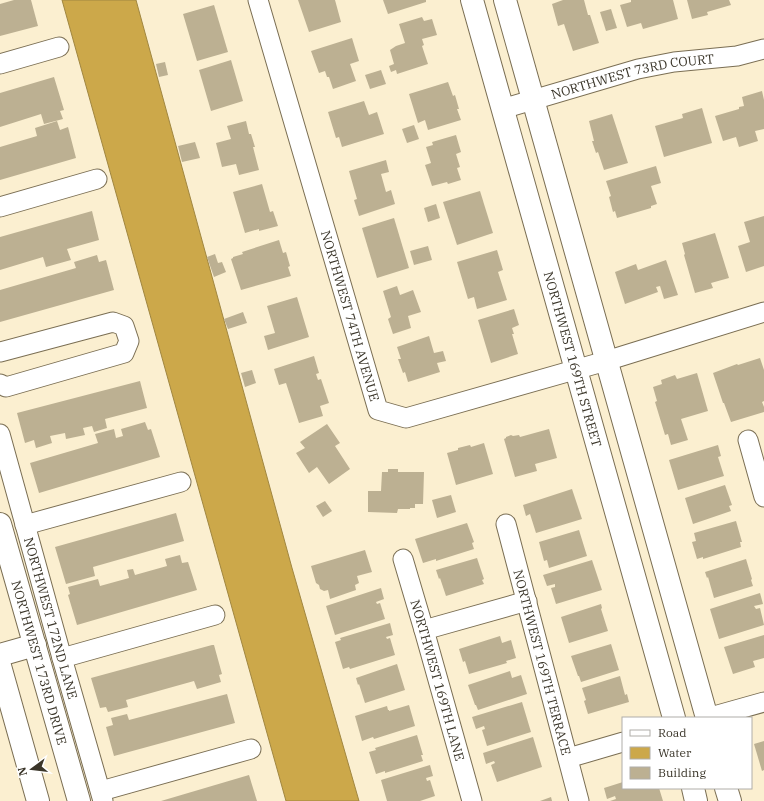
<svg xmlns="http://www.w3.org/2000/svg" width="764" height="801" viewBox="0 0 764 801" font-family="'IBM Plex Serif',serif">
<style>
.water{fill:#cca84a;stroke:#a08640}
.building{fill:#bcb092}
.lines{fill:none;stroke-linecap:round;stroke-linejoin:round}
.minor-casing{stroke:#7a6e53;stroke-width:21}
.tertiary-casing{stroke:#7a6e53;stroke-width:24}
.minor{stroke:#fff;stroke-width:19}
.tertiary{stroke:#fff;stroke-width:22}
.labels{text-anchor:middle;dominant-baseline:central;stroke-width:3;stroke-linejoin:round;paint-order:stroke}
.street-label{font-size:13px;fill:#3a3529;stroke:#fff}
</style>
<rect width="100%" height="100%" fill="#fbefd0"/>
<path class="water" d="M62,0H136L292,568L359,801H286Z"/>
<g class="building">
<path d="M14,0H31L38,26L0,36V4Z"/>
<path d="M298,0H335L341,22L309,32Z"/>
<path d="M383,0H426V2L388,14Z"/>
<path d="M563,0H584L588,15H590L599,43L573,51L564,24L558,26L552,4Z"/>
<path d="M631,0H673L678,19L643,29L641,23L627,27L620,5L631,2Z"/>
<path d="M687,0H729L731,5L707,12L708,15L692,19Z"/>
<path d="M214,5L228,52L197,61L183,14Z"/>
<path d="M611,9L617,28L606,31L600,12Z"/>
<path d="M422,17L424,21L432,19L437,35L422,39L424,45L422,46L428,64L397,74L396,70L391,72L389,66L394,64L390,50L396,46L405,43L399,24Z"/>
<path d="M352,38L359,61L350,64L356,81L333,89L329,77H327L325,71L319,73L311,51Z"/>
<path d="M231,60L243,101L211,111L199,70Z"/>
<path d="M165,62L168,75L159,77L156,64Z"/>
<path d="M381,70L386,84L370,89L365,75Z"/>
<path d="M54,77L64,110L60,111L63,119L44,124L41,114L0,127V93Z"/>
<path d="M448,82L453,96L455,95L459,109H457L461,120L428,130L425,120L418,123L409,94Z"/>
<path d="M762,91L764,100V129L755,131L758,141L739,147L736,137L723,141L715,116L739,109V107L744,106L742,97Z"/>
<path d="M364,101L369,115L377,112L384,134L342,147L339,137L336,138L328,112Z"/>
<path d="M702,108L712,143L664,157L655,126L683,118L682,114Z"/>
<path d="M612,114L628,163L604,170L598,152L596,153L592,141H594L589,121Z"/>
<path d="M57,121L60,130L68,127L76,158L0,180V147L37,136L35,128Z"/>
<path d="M246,121L249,134H251L255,147H253L259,170L239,175L236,164L222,167L216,143L231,139L227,126Z"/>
<path d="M414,125L419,139L407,143L402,129Z"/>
<path d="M456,135L461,152L456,154L460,167L457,168L461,180L448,184L447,182L432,186L425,165L431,163L426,147L433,145L432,142Z"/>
<path d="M195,142L200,158L182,162L178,146Z"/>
<path d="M386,160L389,172L381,174L386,192L391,190L395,204L359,216L354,200L357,199L349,171Z"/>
<path d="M656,166L661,183L651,186L657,204L651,206V208L617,218L615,211L613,212L609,197L611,196L606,181Z"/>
<path d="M262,184L270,212L273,211L278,226L259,231V229L245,233L233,192Z"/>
<path d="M480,191L493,233L457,245L443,202Z"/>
<path d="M436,204L440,218L428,222L424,208Z"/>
<path d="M92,211L99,240L67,249L71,260L46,267L43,257L0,270V237Z"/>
<path d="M764,216V266L746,272L738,246L750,242L744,222Z"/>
<path d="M394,218L409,268L377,278L362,228Z"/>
<path d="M715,233L729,278L711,283L713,288L695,293L684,255L685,254L682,243Z"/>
<path d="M279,240L283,253L286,252L290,266L288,267L291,276L241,290L231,259L233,258V257L243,254L242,252Z"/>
<path d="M428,246L432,260L414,265L410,251Z"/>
<path d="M497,250L503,270L498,272L507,300L477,309L474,297L468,299L457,262Z"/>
<path d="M215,254L218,263L222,262L226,272L214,277L207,257Z"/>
<path d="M97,255L99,262L106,260L114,290L0,322V290L76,268L74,262Z"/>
<path d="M666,260L678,295L664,299L660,286L656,287L658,292L625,304L615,272L636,264L638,270Z"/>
<path d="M397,286L400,295L413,290L421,312L408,316L411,328L393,334L388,319L391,317L383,291Z"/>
<path d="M297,297L309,337L268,350L264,336L275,333L267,306Z"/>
<path d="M514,309L519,325L512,328L514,334H512L518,354L491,363L478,320Z"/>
<path d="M243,312L247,323L228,329L224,319Z"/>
<path d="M429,336L434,353L443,351L446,361L437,363L440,372L408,382L405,372L403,373L398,359H401L397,347Z"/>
<path d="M314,356L319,373L316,374L318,380L321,379L329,403L320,406L323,416L299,423L286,383L279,385L274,369Z"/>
<path d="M760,358L764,370V401L762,402L764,407V412L731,422L724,403H723L713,373L737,364L738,365Z"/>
<path d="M252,370L256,383L245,387L241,373Z"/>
<path d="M697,373L708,411L681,419L688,440L671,445L668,434L665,435L655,402L657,401L653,387L662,384L661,380L675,375L677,379Z"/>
<path d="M140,381L147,408L105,419L107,428L94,432L92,426L83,428L85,435L66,439L65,433L50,436L52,443L36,448L34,440L25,443L17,413Z"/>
<path d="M145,422L148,430L151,429L160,457L39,493L30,463L98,443L95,434L114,429L116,438L123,436L121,429Z"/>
<path d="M327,424L340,443L335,446L350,469L329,484L317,467L309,473L296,453L305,448L300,442Z"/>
<path d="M549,429L557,458L535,464L537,471L515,477L504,439L506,438V437L511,435L513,436L519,435L520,437Z"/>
<path d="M484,443L493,474L456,485L447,453L458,450V448L470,445L471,447Z"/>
<path d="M718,445L721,456L718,457L724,476L678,490L669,460Z"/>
<path d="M388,469H398V472H424L423,504H415V508H410V509H398L397,513L368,512V491H381L382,472H388Z"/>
<path d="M725,485L732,505L729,506L731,511L693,524L685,498Z"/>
<path d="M572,489L582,519L536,533L530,514L526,516L523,505Z"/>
<path d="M451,495L456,512L437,518L432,500Z"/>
<path d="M325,501L332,511L323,517L316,506Z"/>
<path d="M176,513L184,541L93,567L95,576L66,584L55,547Z"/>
<path d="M736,521L742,542H740L741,547L703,559V557L697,559L692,542L696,541L694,533Z"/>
<path d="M467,523L474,542L472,543L474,549L436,561V559L423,563L415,539Z"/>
<path d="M579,530L587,556L549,568L547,560L544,561L539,542Z"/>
<path d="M365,550L372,572L357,576L359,583L355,585L356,590L330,599L328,590L324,591L320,589L319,585L316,583L311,566Z"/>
<path d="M180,555L182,563L188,562L197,590L77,625L68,595L70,594L68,587L98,579L100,586L129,578L127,570L133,569L135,575L167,566L165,559Z"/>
<path d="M477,558L484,579L482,580L484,584L446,596L440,578L439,579L436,570Z"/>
<path d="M746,559L752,579L751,580L753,586L714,598L708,577L707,578L705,572Z"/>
<path d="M592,560L602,590L556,604L551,588L555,587V584L547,586L543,575Z"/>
<path d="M381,588L384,599L376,602L377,604L380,603L385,619L335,635L326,606Z"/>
<path d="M760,593L763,604L754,606L756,609L760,608L764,625L719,639L710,609Z"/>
<path d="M601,604L602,608L601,609L608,631L569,643L561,617Z"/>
<path d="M390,623L393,635L386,637L387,639L390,638L395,655L350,669L349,667L343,669L335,642L341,640L340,638Z"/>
<path d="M764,635V658L753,661L755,667L733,674L724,647Z"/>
<path d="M500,636L502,643L511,640L516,658L506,661L507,663L469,674L465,661L463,662L459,649Z"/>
<path d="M611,644L619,670L581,682L579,676H578L571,656Z"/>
<path d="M212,645H214L222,674L219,675L221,682L197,689L194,681L126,700L128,707L108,712L106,707L100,708L91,678Z"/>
<path d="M397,664L405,690L365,703L359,684L358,685L356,678Z"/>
<path d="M510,671L512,678L521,675L527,694L478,710L476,705H475L468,685Z"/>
<path d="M620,676L625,695L627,694L629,702L588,714L584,701L586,700L582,688Z"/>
<path d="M227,694L235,723L114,756L106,727L113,725L111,718L127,714L129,720Z"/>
<path d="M522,702L531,732L487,746L482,730L485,729L484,726L476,729L472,717Z"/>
<path d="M409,705L415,726L374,739L373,737L362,741L355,716L387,706L388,710H389V711Z"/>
<path d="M417,735L423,755H421L423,761L385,773V771L376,774L369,752L376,750L375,748Z"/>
<path d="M533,737L542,767L497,782L491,765L495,763L494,761L486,764L483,753Z"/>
<path d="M764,741V770L762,771L754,744Z"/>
<path d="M430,765L433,776L426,778L427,781L430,780L435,796L420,801H387L381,780Z"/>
<path d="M249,775L257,801H161Z"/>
<path d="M623,782V788H659L663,801H610L616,799L615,796L607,799L604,788Z"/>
<path d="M551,797L552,801H540Z"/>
</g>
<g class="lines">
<g class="minor-casing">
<g id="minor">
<path id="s1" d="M258,0L378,410L406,418L606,361L764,312"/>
<path d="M0,64L59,47"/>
<path id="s2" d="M502,109L638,69L674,62L737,56L764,49"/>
<path d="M0,207L97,179"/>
<path d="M0,352L113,322L124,326L129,341L124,353L6,387L0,384"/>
<path id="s3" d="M0,434L62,658L103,801"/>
<path d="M748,440L764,497"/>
<path id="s4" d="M506,524L579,801"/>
<path d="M25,525L181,482"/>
<path id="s5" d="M403,559L424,630L472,801"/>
<path d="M424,630L527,601"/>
<path d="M62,658L215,615"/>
<path d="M707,718L764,702"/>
<path d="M568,758L623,742"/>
<path d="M101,791L251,749"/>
</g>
</g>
<g class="tertiary-casing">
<g id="tertiary">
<path id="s6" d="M472,0L674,718"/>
<path d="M505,0L707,718"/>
<path id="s7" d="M0,524L79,801"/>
<path d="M0,655L35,645"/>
<path d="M0,666L38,801"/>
<path d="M693,788L696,801"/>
<path d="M726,788L730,801"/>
</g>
</g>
<use href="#minor" class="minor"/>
<use href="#tertiary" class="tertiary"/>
</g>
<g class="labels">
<g class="street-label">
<text stroke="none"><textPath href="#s2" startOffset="135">NORTHWEST 73RD COURT</textPath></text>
<text stroke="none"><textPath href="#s1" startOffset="329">NORTHWEST 74TH AVENUE</textPath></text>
<text stroke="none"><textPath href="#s6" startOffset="373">NORTHWEST 169TH STREET</textPath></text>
<text stroke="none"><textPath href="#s3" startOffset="191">NORTHWEST 172ND LANE</textPath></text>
<text stroke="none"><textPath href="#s7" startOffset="144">NORTHWEST 173RD DRIVE</textPath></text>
<text stroke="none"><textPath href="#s4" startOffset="143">NORTHWEST 169TH TERRACE</textPath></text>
<text stroke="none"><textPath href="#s5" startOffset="126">NORTHWEST 169TH LANE</textPath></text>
</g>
</g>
<rect x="622" y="717" width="130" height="72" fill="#ffffff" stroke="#b0aea9"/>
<rect x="630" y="730" width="20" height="6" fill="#ffffff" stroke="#b0aea9"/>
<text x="658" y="737" font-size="12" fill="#3a3529">Road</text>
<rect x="630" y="747" width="20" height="12" fill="#cca84a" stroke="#b0aea9"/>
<text x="658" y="757" font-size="12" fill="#3a3529">Water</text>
<rect x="630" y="767" width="20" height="12" fill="#bcb092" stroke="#b0aea9"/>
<text x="658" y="777" font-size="12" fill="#3a3529">Building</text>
<g transform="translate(32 769) rotate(255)" stroke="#ffffff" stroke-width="3" paint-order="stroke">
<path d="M0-3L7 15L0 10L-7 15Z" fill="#3a3529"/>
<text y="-6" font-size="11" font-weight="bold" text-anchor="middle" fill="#3a3529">N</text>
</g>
</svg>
